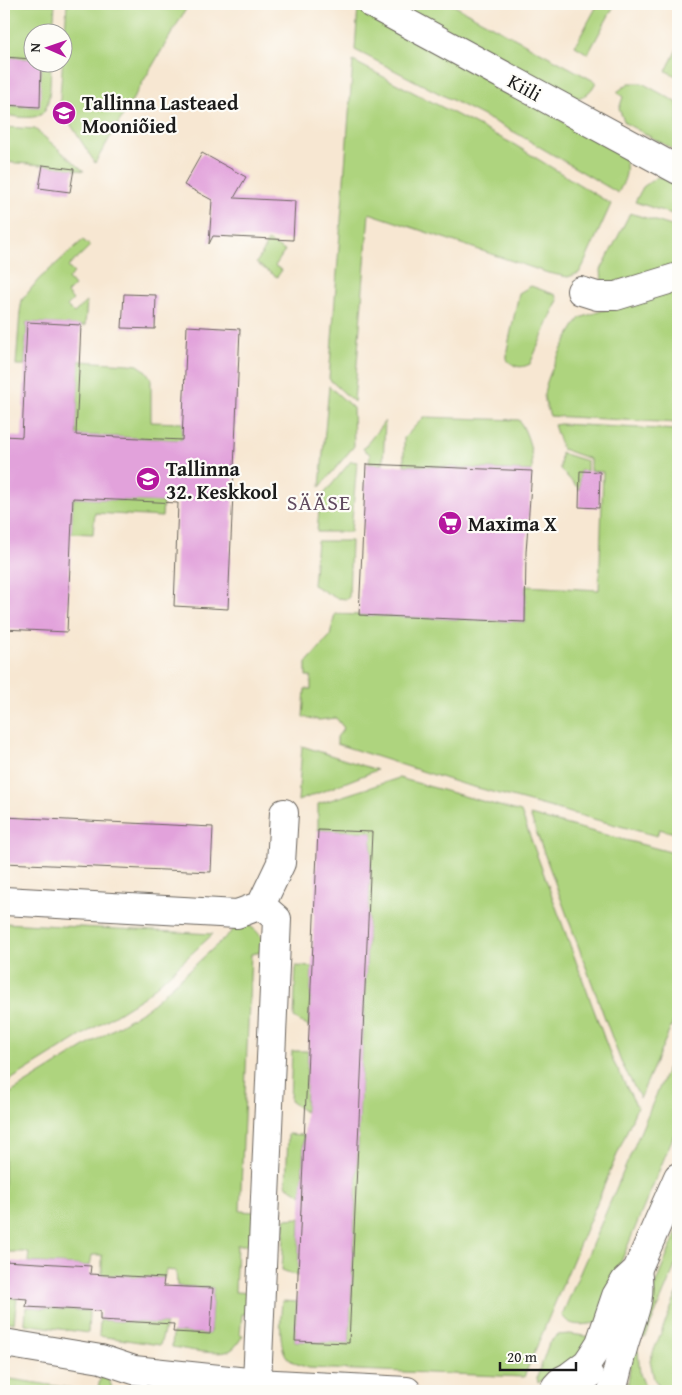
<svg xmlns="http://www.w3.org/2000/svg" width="682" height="1395" viewBox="0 0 682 1395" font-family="'Gentium Book Plus',serif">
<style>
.green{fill:#aed47e;stroke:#65784d}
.building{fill:#e2a2db}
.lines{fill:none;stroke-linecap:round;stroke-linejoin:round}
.minor-casing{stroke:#69635c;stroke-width:30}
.minor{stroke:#fff;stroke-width:28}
.labels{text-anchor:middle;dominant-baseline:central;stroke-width:4.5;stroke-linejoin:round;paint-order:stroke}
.street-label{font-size:20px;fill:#1c1c1c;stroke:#fdfcf7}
.poi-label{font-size:20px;font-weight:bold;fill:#1c1c1c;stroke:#fdfcf7;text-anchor:start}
.quarter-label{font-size:22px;letter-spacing:1px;fill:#614b5f;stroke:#fdfcf7}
</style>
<rect width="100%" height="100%" fill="#fdfcf7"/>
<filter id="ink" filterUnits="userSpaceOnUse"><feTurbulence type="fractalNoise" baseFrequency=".02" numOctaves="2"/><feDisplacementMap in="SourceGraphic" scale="10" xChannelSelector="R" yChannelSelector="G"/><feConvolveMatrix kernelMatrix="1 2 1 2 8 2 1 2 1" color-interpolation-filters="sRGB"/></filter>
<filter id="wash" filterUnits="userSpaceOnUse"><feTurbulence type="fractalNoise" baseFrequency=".0096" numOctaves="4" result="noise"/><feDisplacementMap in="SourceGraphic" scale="20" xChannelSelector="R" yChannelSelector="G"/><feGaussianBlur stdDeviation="1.12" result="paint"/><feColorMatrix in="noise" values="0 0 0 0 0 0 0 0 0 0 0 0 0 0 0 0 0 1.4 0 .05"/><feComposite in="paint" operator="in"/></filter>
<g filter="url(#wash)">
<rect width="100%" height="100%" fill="#f7e7d2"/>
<g class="green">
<path d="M4,4H55L53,32H32V59L4,57Z"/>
<path d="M67,4H189L95,163L61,109L60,96Z"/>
<path d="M391,4H451L596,82C591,93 582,99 570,99Z"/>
<path d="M598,4H615L588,54L575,46Z"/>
<path d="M358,7L623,155C630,170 625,180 618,193L516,133L355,50Z"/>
<path d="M678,47V77L666,71Z"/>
<path d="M353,61L515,145L611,204L583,266L579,273L568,277L548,273L369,213L354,402L329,379Z"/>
<path d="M41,63H51C50,75 52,109 40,115C30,120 14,116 4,115V105L39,107Z"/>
<path d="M629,83H642L678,103V152L625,123L619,109L623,97L617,92Z"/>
<path d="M4,127L35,129L84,171L43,165L4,162Z"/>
<path d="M657,177L667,178L678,182V216L635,202L643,187Z"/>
<path d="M630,213L678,228V264L606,285L602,281L601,270Z"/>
<path d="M83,240L90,246L68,267L74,273L68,279L74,286L67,293L73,300L67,306L74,313L87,301L85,326L27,322L25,365H16L20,312L22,300L39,279Z"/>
<path d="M268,241L285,251L275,266L282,270L277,277L256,263L265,249L264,248Z"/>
<path d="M678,285V423L550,416C548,410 545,403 544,397C543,381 570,331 580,318Z"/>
<path d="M531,286L556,295L558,300L530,364C520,369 515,367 507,360V350L519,293Z"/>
<path d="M79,361L129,364L138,365L145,370L151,378V422L183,423L182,440L76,435Z"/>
<path d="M329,386L353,408L354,446L320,487Z"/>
<path d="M424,417L519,420C529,436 533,452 532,471L404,465V438Z"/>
<path d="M385,421L383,464H369L370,454L363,449Z"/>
<path d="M560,424L678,430V841L674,840L675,833L659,829L657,836L459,783L337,744V737L344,728L336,718L319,720L303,717L305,689H311V676H306V663L330,636L335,614L525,622L526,586L599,590L603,472L590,471V459L562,449L554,425Z"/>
<path d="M561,453L587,461V471H580V490L560,469Z"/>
<path d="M351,461L357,462L351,532H317L320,499Z"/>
<path d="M73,498L163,502L162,517L95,513L93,534L71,533Z"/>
<path d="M317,541H351L349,597L347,599L336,598L313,585Z"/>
<path d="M302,746L377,770L298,801Z"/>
<path d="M399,778L521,812L612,1059L637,1107L524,1377L309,1368C303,1366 295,1364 290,1360C277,1351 281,1315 282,1301L297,1302L295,1341L349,1343L372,832L318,830V804Z"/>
<path d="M530,815L678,854V1011L640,1098L621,1062Z"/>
<path d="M242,922C258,930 261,934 268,951L251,954L240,1211L256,1212L255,1245H237L235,1292L253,1293L252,1314H242L240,1335H243C240,1340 236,1347 231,1350C219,1357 186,1349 172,1347L173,1332L210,1334L213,1288L177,1286L176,1271L166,1270L164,1278L102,1275V1255H92L90,1266L28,1262L29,1252H4V1097L149,1007Z"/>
<path d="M4,923L213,934L145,996L4,1084Z"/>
<path d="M296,966L312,967L309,1027L294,1018Z"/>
<path d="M678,1044V1125L613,1281L598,1323C585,1324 570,1329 562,1315Z"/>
<path d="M292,1051H308L305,1112L290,1101Z"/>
<path d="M288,1134L304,1135L302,1195L286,1185Z"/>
<path d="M300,1218L298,1276L282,1270L285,1219Z"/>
<path d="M678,1229V1259L645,1338L635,1334Z"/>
<path d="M678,1291V1391H663L654,1379L650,1360Z"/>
<path d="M4,1297L17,1298L14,1323L4,1321Z"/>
<path d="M26,1307L89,1311L88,1333L25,1324Z"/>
<path d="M100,1320L166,1324L160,1345L99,1336Z"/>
<path d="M570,1334L593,1337L578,1357L538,1383L537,1377L549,1343L557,1335Z"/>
<path d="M632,1348L638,1351L640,1374L647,1391H630L628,1383Z"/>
<path d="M101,1377H106L110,1382L113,1391H97Z"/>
<path d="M4,1378L89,1391H4Z"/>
</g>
<g id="blocks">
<g class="building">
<path d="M4,57L32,59V62H41L40,107L4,105Z"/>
<path d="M202,153L246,177L234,198L295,201L293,240L213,236L209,244L212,200L184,185Z"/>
<path d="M43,165L74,169L70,192L39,188Z"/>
<path d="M124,294L156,295L155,329L122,328Z"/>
<path d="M27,322L81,325L76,435L182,440L187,326L240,329L228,609L174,606L178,503L73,498L67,632L4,629V436L22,437Z"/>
<path d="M366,464L532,471L526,552L525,622L359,615Z"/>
<path d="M580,471L600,472L599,508L579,507Z"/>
<path d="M4,817L213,827L211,872L4,863Z"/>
<path d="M318,830L372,832L349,1343L295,1341Z"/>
<path d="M4,1261L91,1266L90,1274L164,1278L163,1286L213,1288L210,1334L173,1332L174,1324L100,1320V1311L26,1307L27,1299L4,1297Z"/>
</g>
</g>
</g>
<g filter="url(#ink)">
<use href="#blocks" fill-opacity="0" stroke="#69635c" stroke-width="1"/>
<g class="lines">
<g class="minor-casing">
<g id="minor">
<path d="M372,4L678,170"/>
<path d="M581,291L597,296H616L678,277"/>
<path d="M4,901L237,914L261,905L277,919L257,1383"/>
<path d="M261,905L281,863L284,813"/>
<path d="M4,1343L101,1359L134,1370L257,1383L407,1391"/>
<path d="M571,1375L587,1363L593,1354L600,1343L616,1296L625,1281L637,1270L678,1177"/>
<path d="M553,1391C560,1377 575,1373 589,1375"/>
<path d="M612,1391C617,1374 620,1356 626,1338C634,1312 642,1299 637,1270"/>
</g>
</g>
<use href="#minor" class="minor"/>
</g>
</g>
<defs>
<g id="school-disc" transform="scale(1.25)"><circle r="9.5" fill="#b5179e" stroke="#fdfcf7"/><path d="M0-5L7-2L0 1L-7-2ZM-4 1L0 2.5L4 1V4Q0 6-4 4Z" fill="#fff"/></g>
<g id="supermarket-disc" transform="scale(1.25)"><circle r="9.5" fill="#b5179e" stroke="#fdfcf7"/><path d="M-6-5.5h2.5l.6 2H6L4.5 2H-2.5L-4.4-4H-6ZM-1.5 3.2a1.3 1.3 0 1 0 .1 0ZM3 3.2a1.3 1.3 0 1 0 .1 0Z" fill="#fff"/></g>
</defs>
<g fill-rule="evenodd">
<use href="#school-disc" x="64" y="113"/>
<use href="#school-disc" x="148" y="479"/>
<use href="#supermarket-disc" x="450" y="523"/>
</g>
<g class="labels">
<g class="street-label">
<text transform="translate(525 87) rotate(29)">Kiili</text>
</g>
<g class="poi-label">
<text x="82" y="102">Tallinna Lasteaed<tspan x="82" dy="23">Mooniõied</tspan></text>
<text x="166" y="468">Tallinna<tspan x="166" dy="23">32. Keskkool</tspan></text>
<text x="468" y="523">Maxima X</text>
</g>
<g class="quarter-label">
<text x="319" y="502">SÄÄSE</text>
</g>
</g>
<rect width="682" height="1395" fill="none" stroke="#fdfcf7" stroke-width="20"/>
<g transform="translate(48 48) rotate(272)"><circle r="24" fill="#fdfcf7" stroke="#a3a29f"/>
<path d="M0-4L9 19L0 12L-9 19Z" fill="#b5179e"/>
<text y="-8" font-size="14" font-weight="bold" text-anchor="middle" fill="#1c1c1c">N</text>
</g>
<path d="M500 1362v8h76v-8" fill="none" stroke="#1c1c1c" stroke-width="2.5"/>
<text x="507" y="1362" font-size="15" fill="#1c1c1c" stroke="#fdfcf7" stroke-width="4" paint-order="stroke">20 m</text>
</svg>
